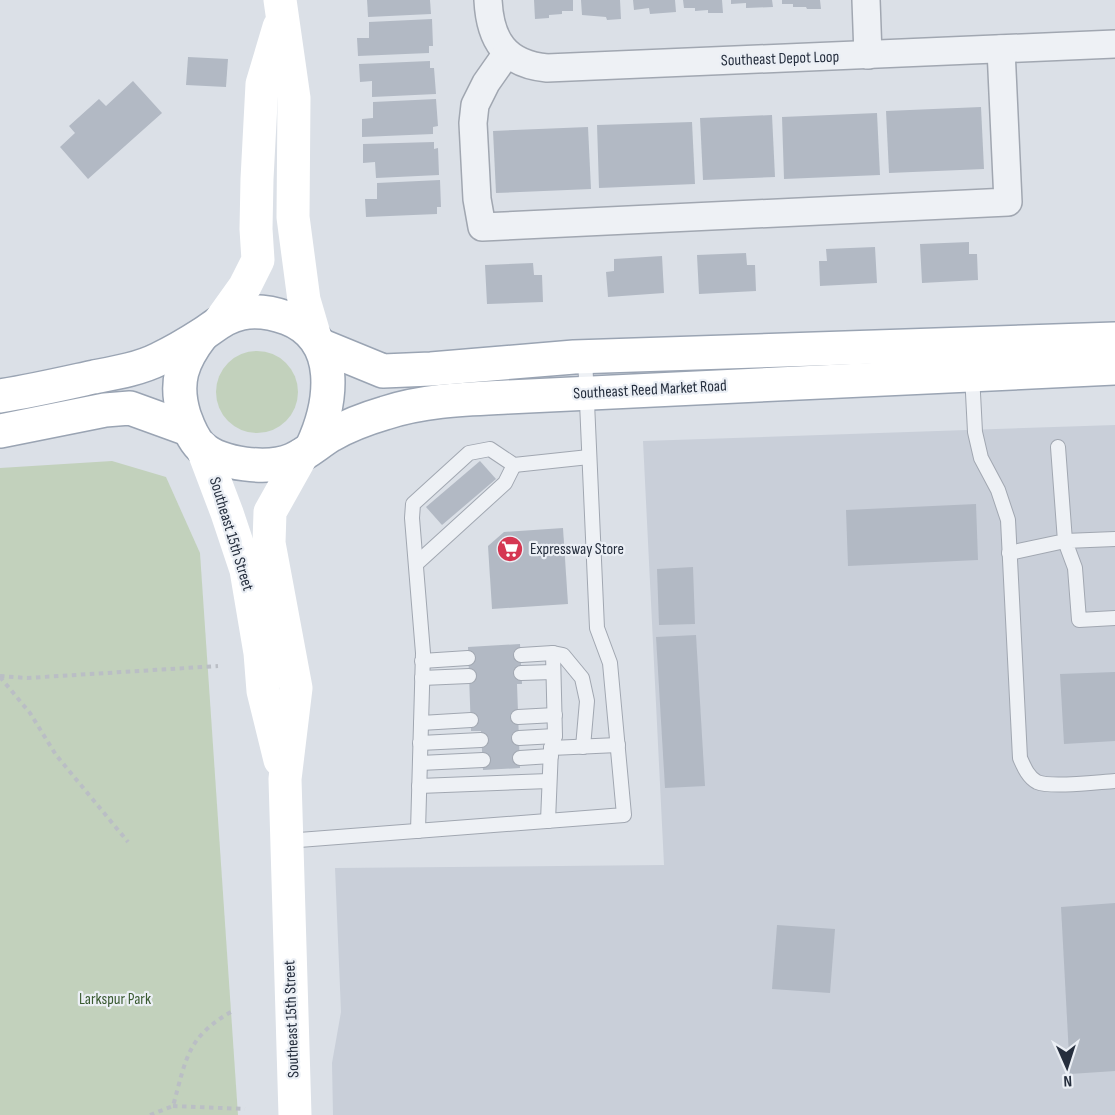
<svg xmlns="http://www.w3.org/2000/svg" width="1115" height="1115" viewBox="0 0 1115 1115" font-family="'Sofia Sans Condensed',sans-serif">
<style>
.built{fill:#c9cfd9}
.green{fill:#c2d1bc}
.building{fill:#b2b9c4}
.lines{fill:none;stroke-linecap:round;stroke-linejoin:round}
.service-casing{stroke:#a1a7b1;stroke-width:16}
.minor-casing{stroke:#a1a7b1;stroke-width:30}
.primary-casing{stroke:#9aa4b3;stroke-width:36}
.path{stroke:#babec5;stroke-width:4;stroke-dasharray:4.5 4.5;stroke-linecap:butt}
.service{stroke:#eef1f5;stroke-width:14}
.minor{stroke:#eef1f5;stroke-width:27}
.secondary{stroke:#fff;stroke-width:33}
.primary{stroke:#fff;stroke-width:33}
.labels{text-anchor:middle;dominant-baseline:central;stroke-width:4.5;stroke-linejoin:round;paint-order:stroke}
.street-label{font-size:16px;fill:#252e3d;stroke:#ebeff5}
.poi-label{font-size:16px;fill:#252e3d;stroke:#ebeff5;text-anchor:start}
.park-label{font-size:16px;fill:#3a5a31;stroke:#ebeff5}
</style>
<rect width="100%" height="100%" fill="#dbe0e7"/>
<path class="built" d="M1115,425V1115H333L332,1063L341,1012L335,868L664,865L643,441Z"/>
<g class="green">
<circle cx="257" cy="392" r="41"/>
<path d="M112,461L166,477L200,553L238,1115H0V468Z"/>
</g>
<g class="building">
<path d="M367,0H430L431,14L368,17Z"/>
<path d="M534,0H573V11H562V14L549,15V18L535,19Z"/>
<path d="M581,0H620L621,19L607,20L606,17L582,15Z"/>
<path d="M633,0H675L676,12L650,14L649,8L634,10Z"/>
<path d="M683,0H722L723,13H708V10L695,11V8H684Z"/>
<path d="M731,0H772L773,7L746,8V3L731,4Z"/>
<path d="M782,0H820L821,9H807L806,7H793V4H782Z"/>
<path d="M432,19L433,46H429V53L358,56L357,38H369V22Z"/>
<path d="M188,57L228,59L226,87L186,85Z"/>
<path d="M430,61V68H434L436,94L372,97V81L360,82L359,64Z"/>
<path d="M133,81L162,113L88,179L60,147L75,133L69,126L99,99L106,106Z"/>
<path d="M436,99L438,126L433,127V134L362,137V119L373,118V102Z"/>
<path d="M981,107L984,169L889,173L886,111Z"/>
<path d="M877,113L880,175L784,179L782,117Z"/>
<path d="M772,115L775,177L703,180L700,118Z"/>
<path d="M692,122L695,184L599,188L597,125Z"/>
<path d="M588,127L591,189L496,193L493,131Z"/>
<path d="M434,142V149L438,148L439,175L376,178L375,162L363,163V144Z"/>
<path d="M440,180L441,207H437V214L366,217L365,199H377V183Z"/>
<path d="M969,242V254H977L978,280L922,283L920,244Z"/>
<path d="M875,247L877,283L820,286L819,261H827L826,249Z"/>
<path d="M746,253L747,265H755L756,291L699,294L697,255Z"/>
<path d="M662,256L664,293L608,297L606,272L614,271V259Z"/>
<path d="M533,263L534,275H542L543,302L487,304L485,265Z"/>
<path d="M480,461L496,479L442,525L426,507Z"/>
<path d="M976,504L978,560L848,566L846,510Z"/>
<path d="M563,528L568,604L492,609L488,546L504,532Z"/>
<path d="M693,567L695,624L659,625L657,569Z"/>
<path d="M696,635L705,786L665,788L656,637Z"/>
<path d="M520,644L522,684H517L520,768L483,770L481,731H471L468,647Z"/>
<path d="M1115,672V741L1064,744L1060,674Z"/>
<path d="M1115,903V1071L1070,1074L1061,907Z"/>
<path d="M777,925L835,929L830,993L772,989Z"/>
</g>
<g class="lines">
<g class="service-casing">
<g id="service">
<path d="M972,374L975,432L981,458L998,490L1008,520L1020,758C1024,767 1028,777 1037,782C1051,788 1098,782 1115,781"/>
<path d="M1115,539L1065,541L1075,568L1079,620L1115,618"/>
<path d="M1009,553L1065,541L1058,447"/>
<path d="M416,564L505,483L514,465"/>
<path d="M521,655L553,653L563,655L582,678L587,701L583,747"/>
<path d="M422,661L468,658"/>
<path d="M521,673L553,672"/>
<path d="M422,678L469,676"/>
<path d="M518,717L555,715"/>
<path d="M421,723L471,720"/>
<path d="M519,738L555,736"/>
<path d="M420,743L481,740"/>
<path d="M551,748L618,745"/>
<path d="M520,758L551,756"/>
<path d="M420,763L483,760"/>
<path d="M419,786L549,781"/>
<path d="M548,821L551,748L555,736L553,653"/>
<path d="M418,831L423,653L412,518L413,504L469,453L490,449L514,465L589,457"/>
<path d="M286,841L624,815L610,663L597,628L585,357"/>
</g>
</g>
<g class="minor-casing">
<g id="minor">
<path d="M488,0C490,40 505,64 547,68L1115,44"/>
<path d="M866,0L868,55"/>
<path d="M507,53L486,83L475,105L473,123L477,199L482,227L1008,202L1001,49"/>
</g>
</g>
<g class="primary-casing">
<g id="primary">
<path d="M202,335C182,361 174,382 184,415C188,426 192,438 201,447C221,465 268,470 292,460C306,454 318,443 331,435C347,426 368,418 385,413C425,400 467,399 507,397L1115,368"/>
<path d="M322,346L383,371L431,369L574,357L1115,339"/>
<path d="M0,396C32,391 62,384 94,377C115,373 139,369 159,359C174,352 189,343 203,334C215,326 226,316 242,313C257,310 273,313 287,318C342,339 332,404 312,447"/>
<path d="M0,431L105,410L130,408L188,429"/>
</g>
</g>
<g class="path">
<path d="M0,676L27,678L218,666"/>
<path d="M0,677L30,713L56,755L128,842"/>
<path d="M173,1106L245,1109"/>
<path d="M150,1115L173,1106C187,1056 187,1037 234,1010"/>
</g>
<use href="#service" class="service"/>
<use href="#minor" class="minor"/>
<g class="secondary">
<path d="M280,0L294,98L293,217L304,300L314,334"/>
<path d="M220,321L245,286L258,260L256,229L257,179L262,84L279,27"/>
<path d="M202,447L227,513L246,570L260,653L263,691L280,760"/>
<path d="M295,1115L285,779L296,688L269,543L270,512L302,455"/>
</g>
<use href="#primary" class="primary"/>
</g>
<defs>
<g id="supermarket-disc" transform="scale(1.35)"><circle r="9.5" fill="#d53752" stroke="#ebeff5"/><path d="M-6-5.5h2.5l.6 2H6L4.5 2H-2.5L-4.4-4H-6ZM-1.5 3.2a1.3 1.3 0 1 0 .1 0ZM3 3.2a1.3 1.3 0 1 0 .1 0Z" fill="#fff"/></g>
</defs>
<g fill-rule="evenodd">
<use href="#supermarket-disc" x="510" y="549"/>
</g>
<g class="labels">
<g class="street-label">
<text transform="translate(780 59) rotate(-2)">Southeast Depot Loop</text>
<text transform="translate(650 390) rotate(-3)">Southeast Reed Market Road</text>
<text transform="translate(231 534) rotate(73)">Southeast 15th Street</text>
<text transform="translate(292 1019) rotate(-92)">Southeast 15th Street</text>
</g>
<g class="poi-label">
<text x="530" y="549">Expressway Store</text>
</g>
<g class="park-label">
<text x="115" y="999">Larkspur Park</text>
</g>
</g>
<g transform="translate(1067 1067) rotate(177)" stroke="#ebeff5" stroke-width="4.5" paint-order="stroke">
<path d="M0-4.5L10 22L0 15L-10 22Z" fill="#252e3d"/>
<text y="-9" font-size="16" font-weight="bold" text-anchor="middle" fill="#252e3d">N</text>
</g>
</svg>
